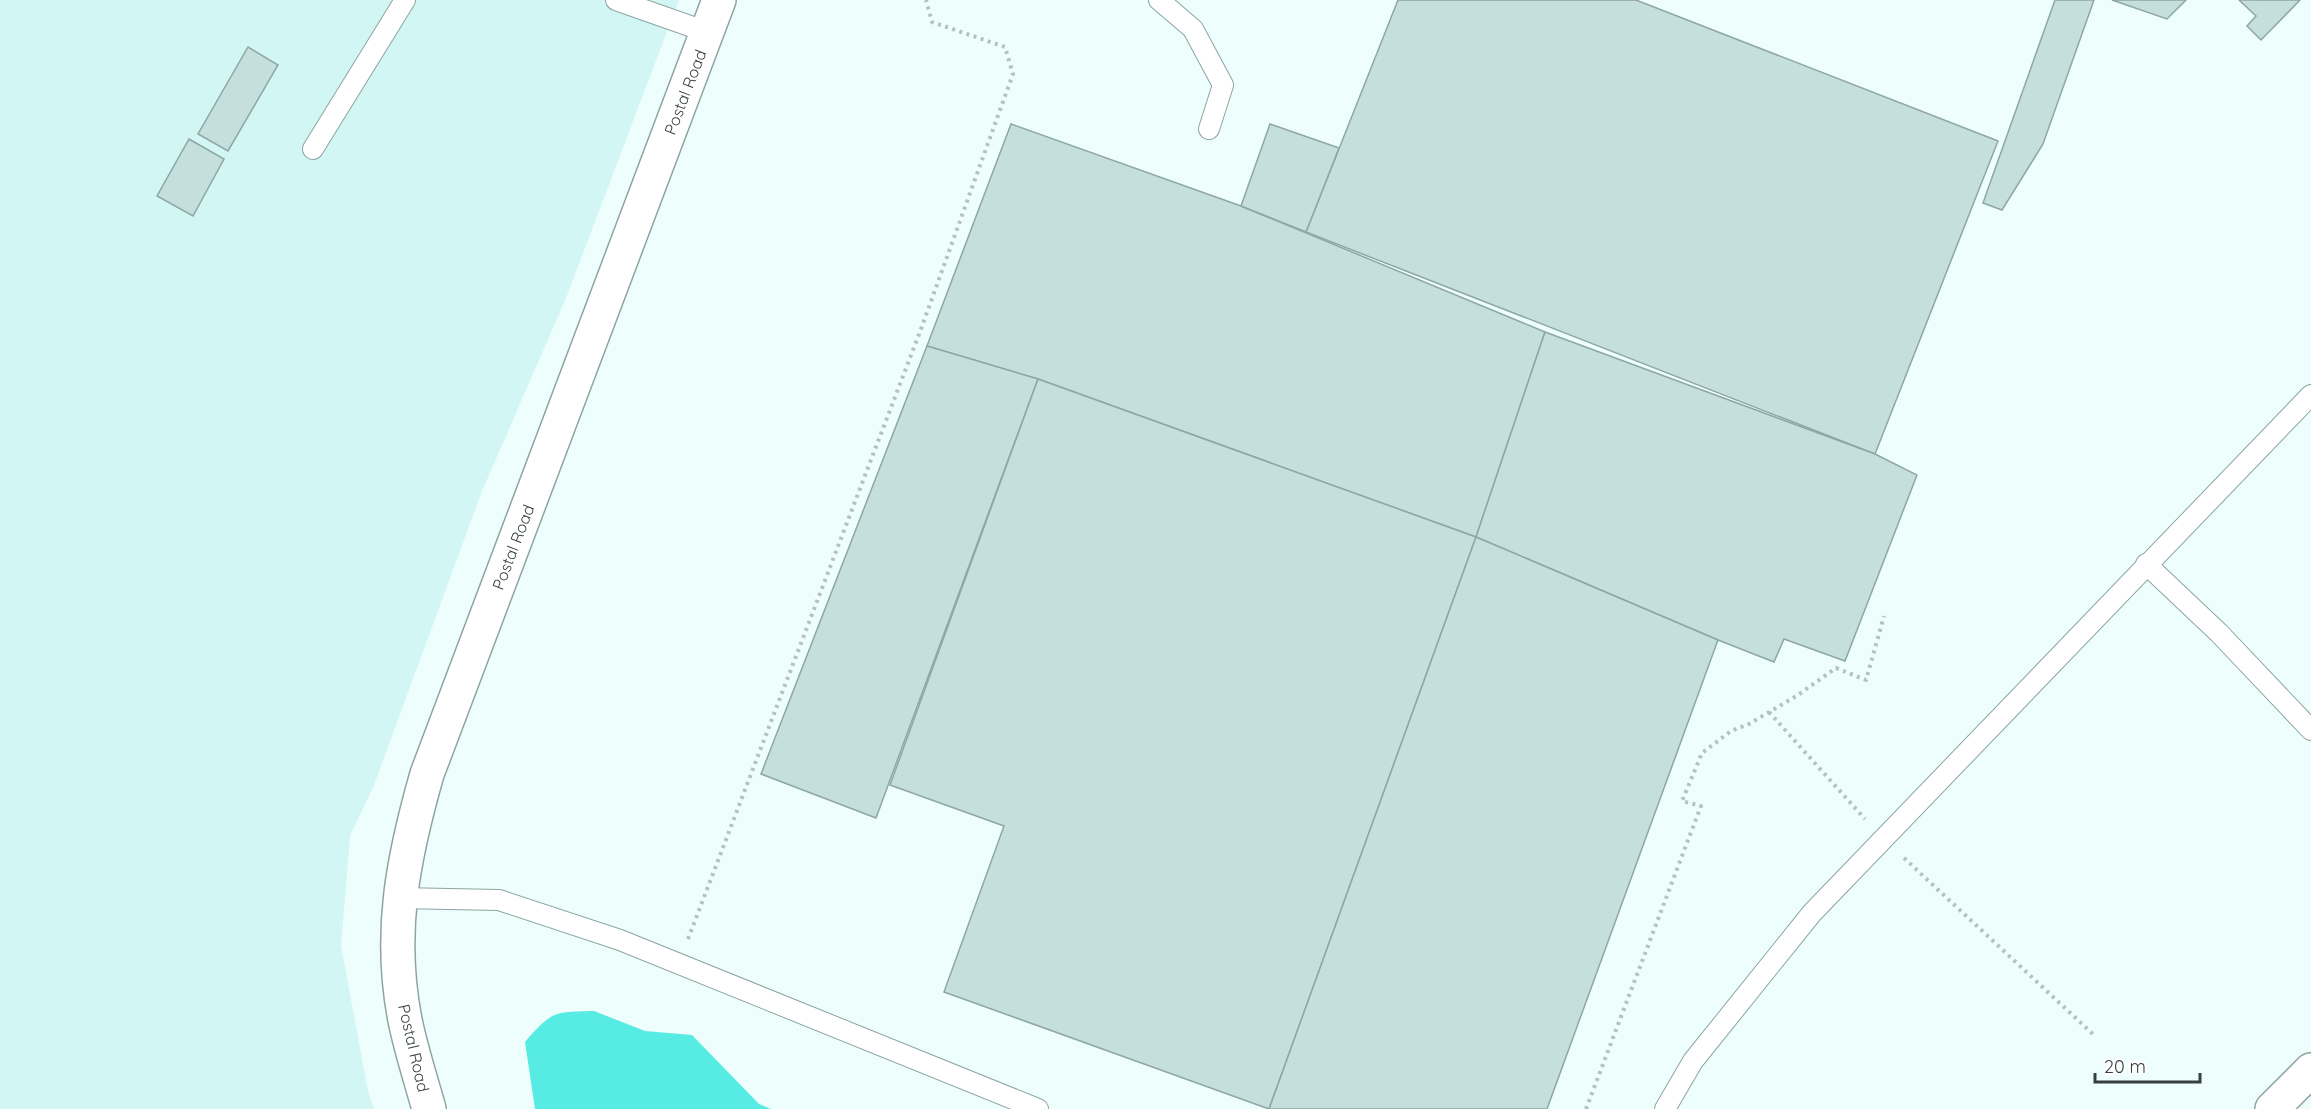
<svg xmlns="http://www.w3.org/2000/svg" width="2311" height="1109" viewBox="0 0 2311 1109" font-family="Quicksand,sans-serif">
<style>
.built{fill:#d1f6f3}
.water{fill:#57ece3}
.building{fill:#c5dfdd;stroke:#8da7a4;stroke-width:1.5}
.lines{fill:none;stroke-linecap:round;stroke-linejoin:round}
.lane-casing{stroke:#8ca5a3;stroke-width:22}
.street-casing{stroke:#8ca5a3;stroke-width:36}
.secondary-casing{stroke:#8ca5a3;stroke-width:36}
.path{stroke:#b3c1bf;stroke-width:4;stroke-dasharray:3 4.5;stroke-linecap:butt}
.lane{stroke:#fff;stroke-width:20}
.street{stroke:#fff;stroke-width:33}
.secondary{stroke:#fff;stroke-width:33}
.labels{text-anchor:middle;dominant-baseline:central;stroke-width:5;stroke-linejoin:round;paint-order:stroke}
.street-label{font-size:16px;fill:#353f3e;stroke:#fff}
</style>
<rect width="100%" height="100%" fill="#eefefc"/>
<path class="built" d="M0,0H679L566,298L482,491L374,785L350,836L341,946L368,1091L374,1109H0Z"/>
<path class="water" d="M594,1011L645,1031L692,1035L759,1104L771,1109H535L525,1042C552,1011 553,1012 594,1011Z"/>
<g class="building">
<path d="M1398,0H1636L1998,141L1875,454L1306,232Z"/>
<path d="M2055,0H2094L2043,144L2002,210L1983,203Z"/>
<path d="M2112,0H2186L2167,19Z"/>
<path d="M2239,0H2300L2261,40L2247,26L2256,16Z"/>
<path d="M248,47L278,65L228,151L198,134Z"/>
<path d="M1011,124L1241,206L1545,332L1476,537L1038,379L927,346Z"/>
<path d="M1270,124L1339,148L1306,232L1241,206Z"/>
<path d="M189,139L224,159L193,216L157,196Z"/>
<path d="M1545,332L1875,454L1917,475L1845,661L1784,639L1774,662L1718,640L1476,537Z"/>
<path d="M927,346L1038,379L876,818L761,774Z"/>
<path d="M1038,379L1476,537L1269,1109L944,992L1004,826L890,785Z"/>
<path d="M1476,537L1718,640L1547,1109H1269Z"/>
</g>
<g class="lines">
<g class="lane-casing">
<g id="lane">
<path d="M616,0L707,32"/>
<path d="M1159,0L1193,29L1223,85L1209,129"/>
<path d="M313,149L405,0"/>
<path d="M2146,564L2219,633L2311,730"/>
<path d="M399,898L499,900L620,940L1038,1109"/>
<path d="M1665,1109L1693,1061L1812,913L2311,395"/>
</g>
</g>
<g class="street-casing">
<path id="street" d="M429,1109C421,1080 411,1050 405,1020C388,933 403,858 427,774L719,0"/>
</g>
<g class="secondary-casing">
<path id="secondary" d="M2272,1109L2311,1070"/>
</g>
<g class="path">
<path d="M1769,712L1865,819"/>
<path d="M1904,858L2095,1036"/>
<path d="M688,939L921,329L1013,74L1005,47L932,22L926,0"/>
<path d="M1586,1109L1701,806L1682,801L1702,753L1731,731L1749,724L1798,695L1836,668L1866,680L1884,616"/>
</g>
<use href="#lane" class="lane"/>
<use href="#street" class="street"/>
<use href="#secondary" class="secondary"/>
</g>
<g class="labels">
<g class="street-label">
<text transform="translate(685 92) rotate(-69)">Postal Road</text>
<text transform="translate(513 547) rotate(-69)">Postal Road</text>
<text transform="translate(414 1048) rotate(77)">Postal Road</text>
</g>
</g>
<path d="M2095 1073v9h105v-9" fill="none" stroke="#353f3e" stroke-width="3"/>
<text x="2104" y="1073" font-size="18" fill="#353f3e" stroke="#ffffff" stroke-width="4.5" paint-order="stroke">20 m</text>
</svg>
